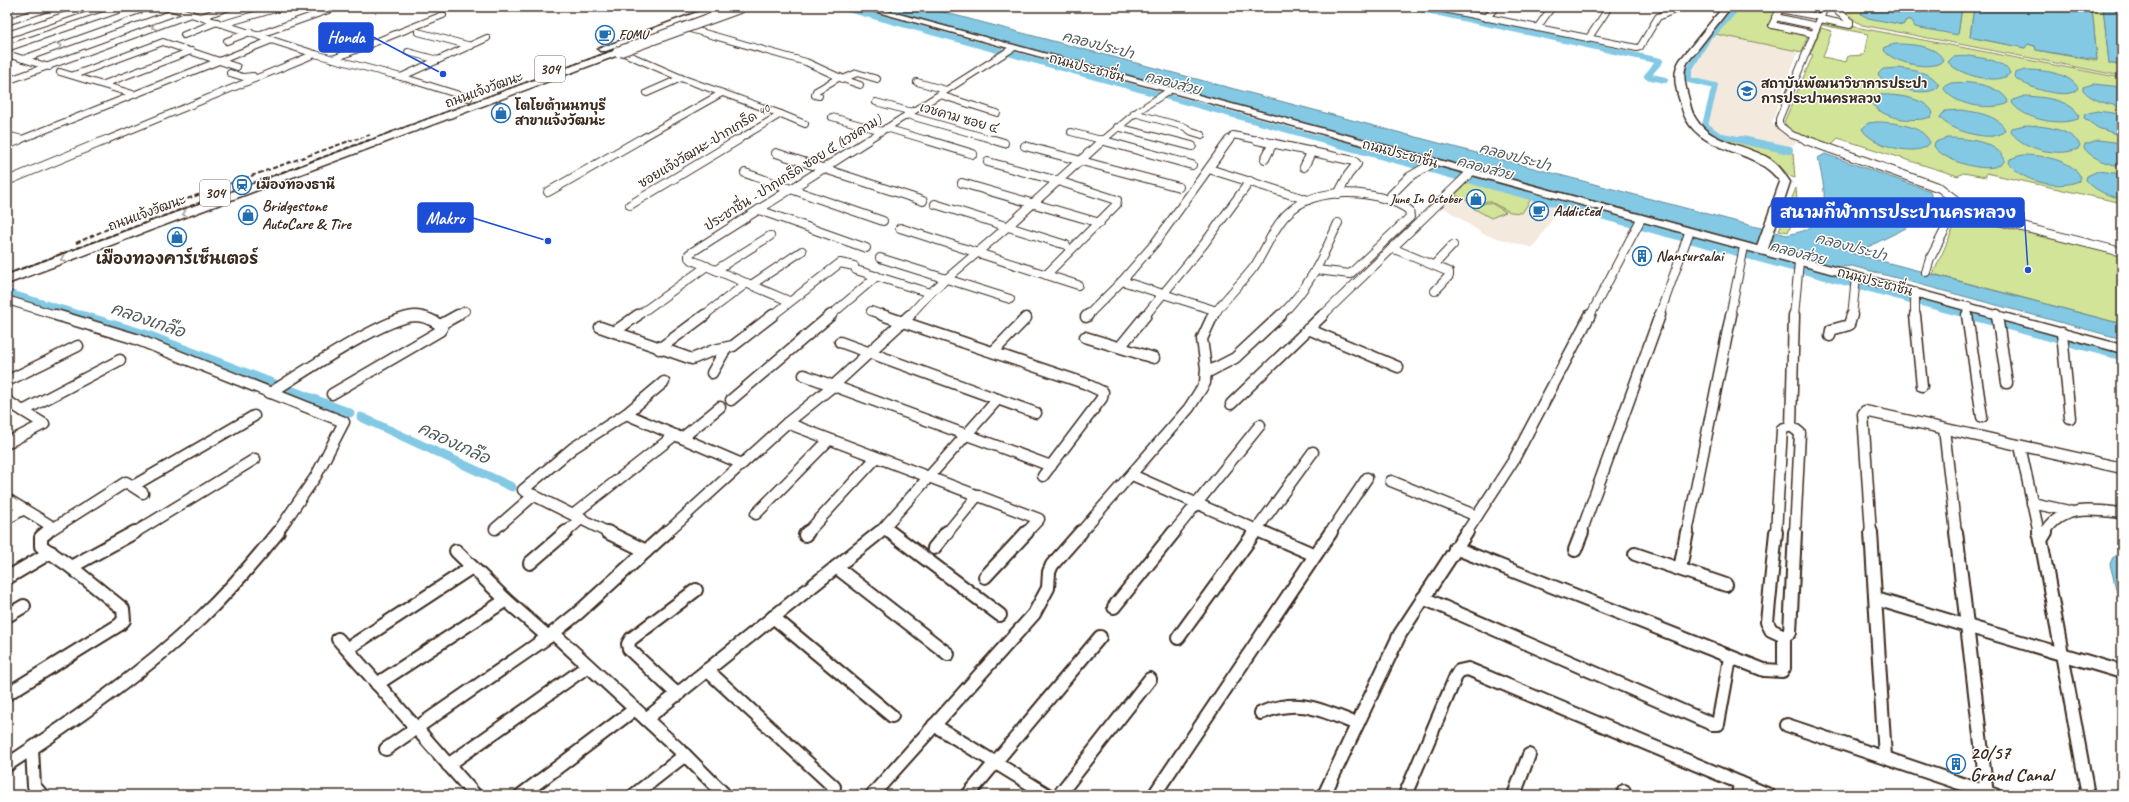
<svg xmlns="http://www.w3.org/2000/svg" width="2129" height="802" viewBox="0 0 2129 802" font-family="Caveat,'Playpen Sans Thai',sans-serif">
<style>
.built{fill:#f4e9dd}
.green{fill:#d2e498;stroke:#86875b}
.water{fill:#83c9e4;stroke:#668995}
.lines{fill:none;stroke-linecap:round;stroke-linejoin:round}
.canal-far2{stroke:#83c9e4;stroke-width:6}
.canal-far1{stroke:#83c9e4;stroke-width:8}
.canal{stroke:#83c9e4;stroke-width:9}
.street-far3-casing{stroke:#3b2a1e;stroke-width:8}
.street-far2-casing{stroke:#3b2a1e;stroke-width:10}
.street-far1-casing{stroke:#3b2a1e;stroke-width:13}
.street-casing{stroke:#3b2a1e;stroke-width:16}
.secondary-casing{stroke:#3b2a1e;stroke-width:3}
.primary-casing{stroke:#3b2a1e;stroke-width:3}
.street-far3{stroke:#fff;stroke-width:6}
.street-far2{stroke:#fff;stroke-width:8}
.street-far1{stroke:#fff;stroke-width:10}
.street{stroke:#fff;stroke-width:12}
.secondary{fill:#fff;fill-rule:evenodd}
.primary{fill:#fff;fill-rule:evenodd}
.rail-far1{stroke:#3b2a1e;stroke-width:1.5;stroke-dasharray:4 2;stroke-linecap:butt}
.rail{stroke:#3b2a1e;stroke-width:2;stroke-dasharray:5 2.5;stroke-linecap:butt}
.primary-bridge-casing{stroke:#3b2a1e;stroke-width:12;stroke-linecap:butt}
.primary-bridge{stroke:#fff;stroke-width:10}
.oneway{stroke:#a79f9a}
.labels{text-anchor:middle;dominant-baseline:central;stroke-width:3;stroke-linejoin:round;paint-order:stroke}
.far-poi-label{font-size:13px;font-weight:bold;fill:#3b2a1e;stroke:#fff;text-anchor:start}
.far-street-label{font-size:13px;fill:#3b2a1e;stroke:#fff}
.far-water-label{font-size:14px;font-style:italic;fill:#515a59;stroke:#fff}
.shield{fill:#fff;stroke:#766a62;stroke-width:1}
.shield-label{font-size:15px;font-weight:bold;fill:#3b2a1e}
.poi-label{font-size:16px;font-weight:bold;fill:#3b2a1e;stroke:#fff;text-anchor:start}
.water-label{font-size:17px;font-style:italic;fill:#515a59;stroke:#fff}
.near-poi-label{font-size:19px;font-weight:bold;fill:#3b2a1e;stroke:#fff;text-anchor:start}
.leader{fill:none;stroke:#1d4ed8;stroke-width:1.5}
.callout-dot{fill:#1d4ed8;stroke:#fff;stroke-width:1.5}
.callout{fill:#1d4ed8;stroke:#1d4ed8;stroke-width:1.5}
.callout-label{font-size:17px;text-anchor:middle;font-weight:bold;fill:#fff}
</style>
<rect width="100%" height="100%" fill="#fff"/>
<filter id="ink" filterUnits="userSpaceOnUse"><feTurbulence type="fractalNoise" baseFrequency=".025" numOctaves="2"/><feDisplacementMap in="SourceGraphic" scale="8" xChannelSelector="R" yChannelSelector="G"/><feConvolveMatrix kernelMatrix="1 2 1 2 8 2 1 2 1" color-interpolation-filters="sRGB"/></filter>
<g filter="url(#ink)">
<g class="built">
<path d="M1710,33L1798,52L1781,95L1772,123L1781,133L1798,141L1790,148L1793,153L1716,135L1702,124L1713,87L1687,81L1688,67Z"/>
<path d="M1469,181L1560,207L1533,248L1483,234L1443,207Z"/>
</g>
<g class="green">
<path d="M1736,7H1777L1769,25L1808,35L1802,52L1715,34L1732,17L1727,16Z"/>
<path d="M1841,7H1864L1862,14L1903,25L1906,20L1912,22L1958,35L1962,7H1974L1970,36L1974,38L2025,48L2027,44L2035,46L2036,50L2090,60H2097L2092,7H2103L2109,63L2122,66V76L1862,25L1843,13Z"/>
<path d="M1824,21L2122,78V203L1986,173V177L1963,173L1958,176L1838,138L1831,145L1791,132L1784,122L1813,55L1810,54L1821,28L1832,31L1823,57L1846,62L1848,56L1864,55L1868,34L1822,25Z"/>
<path d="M1716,135L1793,153L1795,178C1788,177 1784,169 1778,165C1759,153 1736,146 1716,137Z"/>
<path d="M1469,181L1531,199L1522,213L1510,212L1489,201L1474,204L1455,195Z"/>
<path d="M1796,188L1798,210L1788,232L1779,230Z"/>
<path d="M1485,203H1491L1506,212L1491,218L1473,208Z"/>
<path d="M1962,216L2122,256V324L1933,274L1958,218Z"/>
</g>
<g class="water">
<path d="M876,7H924L1787,235C1793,233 1805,232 1810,227C1832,208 1823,184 1818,158L1825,154L1930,191L1932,198L1906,228L1870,246L1851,253L2122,324V339L1852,266L1836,267Z"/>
<path d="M1864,7H1962L1958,35L1915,27L1912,22L1906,20L1903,25L1868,18L1861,14Z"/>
<path d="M1974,7H2092L2097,60L2036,50L2035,46L2028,44L2025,48L1974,38L1970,37Z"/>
<path d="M2103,7H2122V66L2109,63Z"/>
<path d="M1895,44C1909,44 1937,45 1943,60C1934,73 1890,62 1884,50L1885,47Z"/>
<path d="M1968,56C1981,58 2004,60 2010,73C2001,87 1956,74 1948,62L1953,57Z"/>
<path d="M1899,68C1911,70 1934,72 1939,86C1930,99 1885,88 1878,74L1883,69Z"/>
<path d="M2025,70C2041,70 2069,72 2078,88C2070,102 2022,87 2014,76L2015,73Z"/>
<path d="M1951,83C1967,81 1999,84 2008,101L2007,104C1989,110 1955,106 1944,89L1945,86Z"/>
<path d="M2093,84L2122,87V107C2108,104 2092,101 2083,90V87Z"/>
<path d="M1877,95C1892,94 1927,97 1933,113L1931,117C1913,123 1880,119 1870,101L1871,98Z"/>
<path d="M2025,96C2042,97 2069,99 2079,115L2078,119C2059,126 2025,120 2012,103L2013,100Z"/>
<path d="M1961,110C1975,112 1999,115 2005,130C1996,145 1947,130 1940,117L1945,111Z"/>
<path d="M2097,111L2122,114V136L2098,128L2084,118L2085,114Z"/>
<path d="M1876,122C1892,122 1924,125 1930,143C1919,159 1870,145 1862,129L1868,123Z"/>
<path d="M2025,125C2042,126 2070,128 2080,145L2078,149C2059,157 2024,150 2011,132L2012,128Z"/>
<path d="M1947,138C1965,138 1997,141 2005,160C1995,178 1942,161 1934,146L1935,142Z"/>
<path d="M2098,140L2122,143V167C2108,163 2093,160 2084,148L2085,144Z"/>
<path d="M2022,155C2040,155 2071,159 2081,177L2079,181C2059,190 2021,182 2009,163L2010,159Z"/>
<path d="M2098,171L2122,174V199C2109,196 2095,191 2086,180L2087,176Z"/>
<path d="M2122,551V614L2110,564L2113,557Z"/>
</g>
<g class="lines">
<g class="canal-far2">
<path d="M841,7L1328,141"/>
<path d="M1412,7L1660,61L1647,76L1665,80"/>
<path d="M1738,7L1714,33L1710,34L1689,70V80L1715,86L1705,125L1718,135L1747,141"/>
</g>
<g class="canal-far1">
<path d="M1324,140L1973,316"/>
<path d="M1742,140L1789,150"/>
<path d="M7,293L84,316"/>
</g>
<g class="canal">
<path d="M81,315L145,334L275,384"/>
<path d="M1969,315L2122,356"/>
<path d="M285,388L350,413"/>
<path d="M361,417L512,487"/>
</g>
<g class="street-far3-casing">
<g id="street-far3">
<path d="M1434,7L1637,48L1640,47L1658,17L1681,7"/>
<path d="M1781,7L1772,25L1814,34"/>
<path d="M1811,7L1824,10"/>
<path d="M1837,7L1838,12L1850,21V24"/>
<path d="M7,9L12,7"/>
<path d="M1779,9L1821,17"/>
<path d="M201,17L229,7"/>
<path d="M1775,17L1817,26"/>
<path d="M1486,18L1496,7"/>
<path d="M1820,19L1850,25"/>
<path d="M7,22L51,7"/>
<path d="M223,24L282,7"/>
<path d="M1537,28L1552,7"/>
<path d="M690,29L806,62L843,79L857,73L877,79"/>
<path d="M418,32L471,46"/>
<path d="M7,35L90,7"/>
<path d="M184,35L217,22"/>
<path d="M258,35L337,7"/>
<path d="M1588,39L1606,12L1607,9L1605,7"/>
<path d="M227,41L250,32"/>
<path d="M7,48L127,7"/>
<path d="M624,53L681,78L781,114L736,141"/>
<path d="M7,54L49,67"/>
<path d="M23,59L169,7L315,54L405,78L469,98"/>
<path d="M333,59L443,15"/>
<path d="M438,60L487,38"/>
<path d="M60,72L133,94"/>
<path d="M230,73L243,77L253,76"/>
<path d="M74,75L163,42L237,67"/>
<path d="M401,77L438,60L408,52"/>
<path d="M843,79L860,85"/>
<path d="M7,81L191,14"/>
<path d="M917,82L946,90"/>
<path d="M104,84L191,51"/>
<path d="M647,93L681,78"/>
<path d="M940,95L997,113"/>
<path d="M819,96L815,95L816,91L840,77"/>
<path d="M876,102L912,112"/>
<path d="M1134,113L1185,127L1192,132L1202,135"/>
<path d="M781,114L805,124"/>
<path d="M907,115L998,141"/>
<path d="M832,117L882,131"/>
<path d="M1117,127L1173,141"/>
<path d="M886,128L930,141"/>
<path d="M1071,132L1105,141"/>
<path d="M7,135L22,139"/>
<path d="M17,141L272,40"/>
<path d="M104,141L315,54"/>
<path d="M637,141L722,93"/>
<path d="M866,141L1013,48"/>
<path d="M1102,141L1138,111L1169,91"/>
<path d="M1229,141L1233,135L1262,141"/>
<path d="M1809,141L1792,135L1779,125V119L1825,7"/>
</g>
</g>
<g class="street-far2-casing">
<g id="street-far2">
<path d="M927,140L973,154"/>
<path d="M994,140L1004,143"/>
<path d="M1101,140L1192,165"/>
<path d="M1169,140L1192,146"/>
<path d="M1257,140L1354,161L1357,164L1348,175L1338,194"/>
<path d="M1806,140L1940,188L1954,199L1955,210L1930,259L1926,272"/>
<path d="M7,145L19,140"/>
<path d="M1025,146L1179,187"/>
<path d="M776,153L923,201"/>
<path d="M1265,159L1273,143"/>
<path d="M988,162L1058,181L1117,200L1116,205L1046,275"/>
<path d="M1304,167L1312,151"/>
<path d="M1209,169L1308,200"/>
<path d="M745,173L883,221"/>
<path d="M7,181L106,140"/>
<path d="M962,183L1100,223"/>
<path d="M548,192L639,140"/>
<path d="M1391,200V195L1409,177L1433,163"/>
<path d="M935,204L1066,245"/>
<path d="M630,205L738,140"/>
<path d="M759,210L866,248"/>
<path d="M1955,210L2122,252"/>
<path d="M900,228L1078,285"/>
<path d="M1392,248L1449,272V276L1435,291"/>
<path d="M880,258L1010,299"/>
<path d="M1434,265L1453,245"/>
<path d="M716,270L770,236"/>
<path d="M856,270L930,293"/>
<path d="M1122,281L1217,311"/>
<path d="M751,285L802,251"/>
<path d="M1915,292V316"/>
<path d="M7,300L59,316"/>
<path d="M789,301L694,261L689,258V254L868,140"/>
<path d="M871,311L885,316"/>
<path d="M1997,314V316"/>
<path d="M456,316L465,311"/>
<path d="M637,316L707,266"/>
<path d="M703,316L747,283"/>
<path d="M772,316L840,263L854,266"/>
<path d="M830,316L877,276"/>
<path d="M909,316L930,293L1006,228L1103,140"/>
<path d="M1087,316L1122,281L1155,243L1229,140"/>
<path d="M1145,316L1204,244L1250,181"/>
<path d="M1213,316C1225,298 1241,284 1254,267C1266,250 1273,227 1288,213C1317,185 1378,189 1409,210L1410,217L1350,274L1317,270"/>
<path d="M1280,316C1309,288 1322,259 1338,223"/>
<path d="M1322,316L1470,173"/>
<path d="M1590,316L1641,219"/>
<path d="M1659,316L1689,233"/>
<path d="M1730,316L1744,247"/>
<path d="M1794,316L1799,262"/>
<path d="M1852,316L1856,277"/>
<path d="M1967,316L1968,306"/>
</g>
</g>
<g class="street-far1-casing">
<g id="street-far1">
<path d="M56,315L136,339L344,422L316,476L277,533"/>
<path d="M882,315L1084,383L1103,392L1102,398L1043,476"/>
<path d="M1915,315L1922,386"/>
<path d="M1967,315L1982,417"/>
<path d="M1997,315L2007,383"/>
<path d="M1086,317L1088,315"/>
<path d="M440,325L458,315"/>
<path d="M600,327L692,359L714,350L733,346L773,315"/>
<path d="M1308,329L1398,367"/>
<path d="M614,332L638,315"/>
<path d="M2062,333L2070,418"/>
<path d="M1830,336L1831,330L1849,325L1852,315"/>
<path d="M1085,337L1154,358"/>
<path d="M840,342L1036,413"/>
<path d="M1120,347L1146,315"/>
<path d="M659,349L705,315"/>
<path d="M993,352L1026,318"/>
<path d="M712,373L725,350"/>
<path d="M1206,373L1235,358L1281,315"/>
<path d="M804,375L1051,466"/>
<path d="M7,381L78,346"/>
<path d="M270,393C299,375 385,317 415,316C423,316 437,321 442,328L440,331L332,394"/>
<path d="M731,400L831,315"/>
<path d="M7,401L44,424"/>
<path d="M1231,404L1323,315"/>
<path d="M23,411L120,360"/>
<path d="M626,414L742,464"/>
<path d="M787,423L1039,519L1026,533"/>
<path d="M1791,426L1794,315"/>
<path d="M1944,429L1956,533"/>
<path d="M682,438L720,407"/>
<path d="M7,443L44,424"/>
<path d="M2020,446L2039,533"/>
<path d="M1132,475L1264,533"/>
<path d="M1391,481L1477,516"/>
<path d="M133,486L254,416"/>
<path d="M7,499L53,527"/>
<path d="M2032,503L2069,511"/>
<path d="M574,514L675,435"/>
<path d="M756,514L829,440"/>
<path d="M7,519L24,509"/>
<path d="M885,528L891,533"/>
<path d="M495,529L534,495"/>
<path d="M46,533L126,482L143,493"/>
<path d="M134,533L255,459"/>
<path d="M565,533L582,518"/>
<path d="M609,533L523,490L573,448L626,414L664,382"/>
<path d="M666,533L787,423L833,386L910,315"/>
<path d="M807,533L876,458"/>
<path d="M879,533L998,399"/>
<path d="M947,533L978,495"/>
<path d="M1080,533L1189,408L1205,383L1206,368L1202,339L1213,315"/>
<path d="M1173,533L1260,425"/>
<path d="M1254,533L1313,452"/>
<path d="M1330,533L1367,478"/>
<path d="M1466,533L1513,461L1590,315"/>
<path d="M1581,533L1660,315"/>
<path d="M1687,533L1731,315"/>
<path d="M1776,533L1782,429L1791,426L1800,433L1795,533"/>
<path d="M1871,533L1863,414L1865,411L2122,468"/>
<path d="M2045,533C2061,504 2094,510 2122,513"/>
</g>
</g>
<g class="street-casing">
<g id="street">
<path d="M607,532L646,551"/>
<path d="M890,532L1000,615"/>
<path d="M1262,532L1315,555"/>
<path d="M1776,532L1767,622L1771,630L1784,636L1790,632L1795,532"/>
<path d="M1871,532L1885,757"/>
<path d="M1956,532L1987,795"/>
<path d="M2039,532L2041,540"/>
<path d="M2046,532L2041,540L2088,795"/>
<path d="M805,535L808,532"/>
<path d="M934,548L947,532"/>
<path d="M1455,548L1764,670L1782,671L1784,668V636"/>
<path d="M1575,550L1582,532"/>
<path d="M456,551L506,600L548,637"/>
<path d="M1635,554L1726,585"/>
<path d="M530,563L566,532"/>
<path d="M71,567L135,532"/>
<path d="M836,567L948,654"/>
<path d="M1680,569L1687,532"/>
<path d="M985,577L1027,532"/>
<path d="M7,578L51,552"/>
<path d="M1423,598L1712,724H1718L1730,658"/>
<path d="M1876,599L2122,672"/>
<path d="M1114,607L1174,532"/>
<path d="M7,616L24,606"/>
<path d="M773,617L892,716"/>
<path d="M553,633L685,755L725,795"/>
<path d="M1178,638L1255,532"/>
<path d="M338,639L475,795"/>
<path d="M347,649L472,567"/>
<path d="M707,670L834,787"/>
<path d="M377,684L506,600"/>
<path d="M7,694L119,625L124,620L123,609L71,567L41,546V537L47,532"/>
<path d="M678,695L629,649L628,644L631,639L696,590"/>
<path d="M1261,713C1299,697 1321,710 1357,724"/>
<path d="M646,719L880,532"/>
<path d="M934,725L1048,795"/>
<path d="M1787,725L1995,795"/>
<path d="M32,749L34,786L42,795"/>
<path d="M386,749L548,637L578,613L667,532"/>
<path d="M7,765C75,720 141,674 201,618C229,591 254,562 278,532"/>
<path d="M448,765L588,666"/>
<path d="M521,795L635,709"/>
<path d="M634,795L685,755"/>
<path d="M872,795L1034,614L1048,588L1049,572L1052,565L1081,532"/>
<path d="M968,795L1100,637"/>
<path d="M1059,795L1150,679"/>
<path d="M1154,795L1331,532"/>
<path d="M1324,795L1400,634L1467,532"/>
<path d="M1405,795L1456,676L1459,671L1468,669L1769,795"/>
<path d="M1514,795L1529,755"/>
<path d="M1623,795L1624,791"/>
<path d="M1738,795L1740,783"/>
</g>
</g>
<g class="secondary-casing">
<path id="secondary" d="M859,7H873L1757,246L1780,182C1757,148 1705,155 1686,119C1682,112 1681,103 1678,95C1675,83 1673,71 1680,60L1723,7H1731L1687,63C1682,73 1685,85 1688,96C1690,103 1691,112 1696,119C1711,144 1747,144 1770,159C1779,165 1784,173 1790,182L1768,249L2122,345V353Z"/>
</g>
<g class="primary-casing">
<g id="primary">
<path d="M711,7H724L606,51H600L598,49Z"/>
<path d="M618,49L623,52L621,54L7,284V275Z"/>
</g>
</g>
<use href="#street-far3" class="street-far3"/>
<use href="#street-far2" class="street-far2"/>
<use href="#street-far1" class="street-far1"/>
<use href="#street" class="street"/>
<use href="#secondary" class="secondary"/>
<use href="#primary" class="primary"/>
<g class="rail-far1">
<path d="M349,141L370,135"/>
<path d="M367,141L730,7"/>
</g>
<g class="rail">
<path d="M76,243L128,220L352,140"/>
<path d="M7,274L369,140"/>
</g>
<g class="primary-bridge-casing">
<path id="primary-bridge" d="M618,52L742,7"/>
</g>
<use href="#primary-bridge" class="primary-bridge"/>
</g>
<defs><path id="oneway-chevron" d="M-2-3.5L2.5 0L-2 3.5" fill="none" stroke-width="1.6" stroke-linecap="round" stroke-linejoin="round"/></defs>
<g class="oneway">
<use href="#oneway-chevron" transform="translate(154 27) rotate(160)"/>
<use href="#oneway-chevron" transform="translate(59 46) rotate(-20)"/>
<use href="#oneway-chevron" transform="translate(185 214) rotate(160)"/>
<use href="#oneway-chevron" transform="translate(63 259) rotate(160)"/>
</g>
</g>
<defs>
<g id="cafe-ring" transform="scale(1)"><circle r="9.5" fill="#fff" stroke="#1f6fb2" stroke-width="1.5"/><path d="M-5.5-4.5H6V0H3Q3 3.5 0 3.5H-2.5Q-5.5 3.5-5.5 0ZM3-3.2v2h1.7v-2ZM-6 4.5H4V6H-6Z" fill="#1f6fb2"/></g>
<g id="school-ring" transform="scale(1)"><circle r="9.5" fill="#fff" stroke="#1f6fb2" stroke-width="1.5"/><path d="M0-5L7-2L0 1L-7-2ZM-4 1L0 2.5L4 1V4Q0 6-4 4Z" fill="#1f6fb2"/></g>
<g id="shop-ring" transform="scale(1)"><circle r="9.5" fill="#fff" stroke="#1f6fb2" stroke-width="1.5"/><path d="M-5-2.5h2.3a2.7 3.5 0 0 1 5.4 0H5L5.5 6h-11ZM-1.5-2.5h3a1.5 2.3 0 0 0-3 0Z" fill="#1f6fb2"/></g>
<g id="station-ring" transform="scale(1)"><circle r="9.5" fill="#fff" stroke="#1f6fb2" stroke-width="1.5"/><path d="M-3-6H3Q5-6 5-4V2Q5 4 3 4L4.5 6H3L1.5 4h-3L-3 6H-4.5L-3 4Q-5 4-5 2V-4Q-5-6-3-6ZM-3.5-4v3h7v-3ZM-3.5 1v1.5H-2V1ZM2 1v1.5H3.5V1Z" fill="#1f6fb2"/></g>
<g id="building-ring" transform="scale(1)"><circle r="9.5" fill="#fff" stroke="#1f6fb2" stroke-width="1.5"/><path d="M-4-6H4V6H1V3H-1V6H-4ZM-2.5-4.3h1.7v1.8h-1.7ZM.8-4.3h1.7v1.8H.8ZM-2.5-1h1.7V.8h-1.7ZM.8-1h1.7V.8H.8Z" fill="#1f6fb2"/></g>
</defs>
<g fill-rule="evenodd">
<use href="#cafe-ring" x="605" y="35"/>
<use href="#school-ring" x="1747" y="91"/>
<use href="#shop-ring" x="501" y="113"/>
<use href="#station-ring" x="242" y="185"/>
<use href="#shop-ring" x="1476" y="199"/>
<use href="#cafe-ring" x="1539" y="211"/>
<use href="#shop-ring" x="248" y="215"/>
<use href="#shop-ring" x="177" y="237"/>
<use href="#building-ring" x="1642" y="256"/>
<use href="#building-ring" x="1956" y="764"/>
</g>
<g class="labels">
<g class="far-poi-label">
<text x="619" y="35">FOMU</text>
<text x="1761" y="84">สถาบันพัฒนาวิชาการประปา<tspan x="1761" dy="15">การประปานครหลวง</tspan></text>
<text x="515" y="106">โตโยต้านนทบุรี<tspan x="515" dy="15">สาขาแจ้งวัฒนะ</tspan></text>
<text x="256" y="185">เมืองทองธานี</text>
<text x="1462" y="199" text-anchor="end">June In October</text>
</g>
<g class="far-street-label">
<text transform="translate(1087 68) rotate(15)">ถนนประชาชื่น</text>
<text transform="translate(484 90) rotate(-20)">ถนนแจ้งวัฒนะ</text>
<text transform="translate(959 118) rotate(16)">เวชคาม ซอย ๔</text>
<text transform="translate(704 146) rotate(-31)">ซอยแจ้งวัฒนะ-ปากเกร็ด 40</text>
<text transform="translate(1400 154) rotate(15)">ถนนประชาชื่น</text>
<text transform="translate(793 173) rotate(-32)">ประชาชื่น - ปากเกร็ด ซอย ๕ (เวชคาม)</text>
<text transform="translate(147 213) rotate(-20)">ถนนแจ้งวัฒนะ</text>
<text transform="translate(1875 282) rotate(15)">ถนนประชาชื่น</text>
</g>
<g class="far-water-label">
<text transform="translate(1098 45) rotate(15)">คลองประปา</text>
<text transform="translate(1173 83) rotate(15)">คลองส่วย</text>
<text transform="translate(1515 157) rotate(15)">คลองประปา</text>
<text transform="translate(1485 168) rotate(15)">คลองส่วย</text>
<text transform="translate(1851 247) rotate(15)">คลองประปา</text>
<text transform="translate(1798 253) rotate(15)">คลองส่วย</text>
</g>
<g class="shield">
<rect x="535" y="56" width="30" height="26" rx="3"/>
<rect x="200" y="180" width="30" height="26" rx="3"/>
</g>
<g class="shield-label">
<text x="550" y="69">304</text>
<text x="215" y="193">304</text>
</g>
<g class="poi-label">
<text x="262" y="206">Bridgestone<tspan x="262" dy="18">AutoCare &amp; Tire</tspan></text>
<text x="1553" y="211">Addicted</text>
<text x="1656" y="256">Nansursalai</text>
<text x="177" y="259" text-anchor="middle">เมืองทองคาร์เซ็นเตอร์</text>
</g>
<g class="water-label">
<text transform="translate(148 320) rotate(19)">คลองเกลือ</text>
<text transform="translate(454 443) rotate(25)">คลองเกลือ</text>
</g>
<g class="near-poi-label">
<text x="1970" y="753">20/57<tspan x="1970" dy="22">Grand Canal</tspan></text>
</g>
</g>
<path class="leader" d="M443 74L373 37M2028 270L2024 212M548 241L473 218"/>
<g class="callout-dot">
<circle cx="443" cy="74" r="4"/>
<circle cx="2028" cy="270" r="4"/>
<circle cx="548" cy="241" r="4"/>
</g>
<g class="callout">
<rect x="319" y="23" width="54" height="29" rx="4"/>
<rect x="1772" y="198" width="252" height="29" rx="4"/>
<rect x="418" y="203" width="55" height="29" rx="4"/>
</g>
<g class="callout-label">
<text x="346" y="43">Honda</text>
<text x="1898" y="218">สนามกีฬาการประปานครหลวง</text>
<text x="445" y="224">Makro</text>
</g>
<rect width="2129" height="802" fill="none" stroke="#fff" stroke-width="24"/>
<rect x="12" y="12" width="2105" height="778" fill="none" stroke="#3b2a1e" stroke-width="1.5" filter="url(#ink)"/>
</svg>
